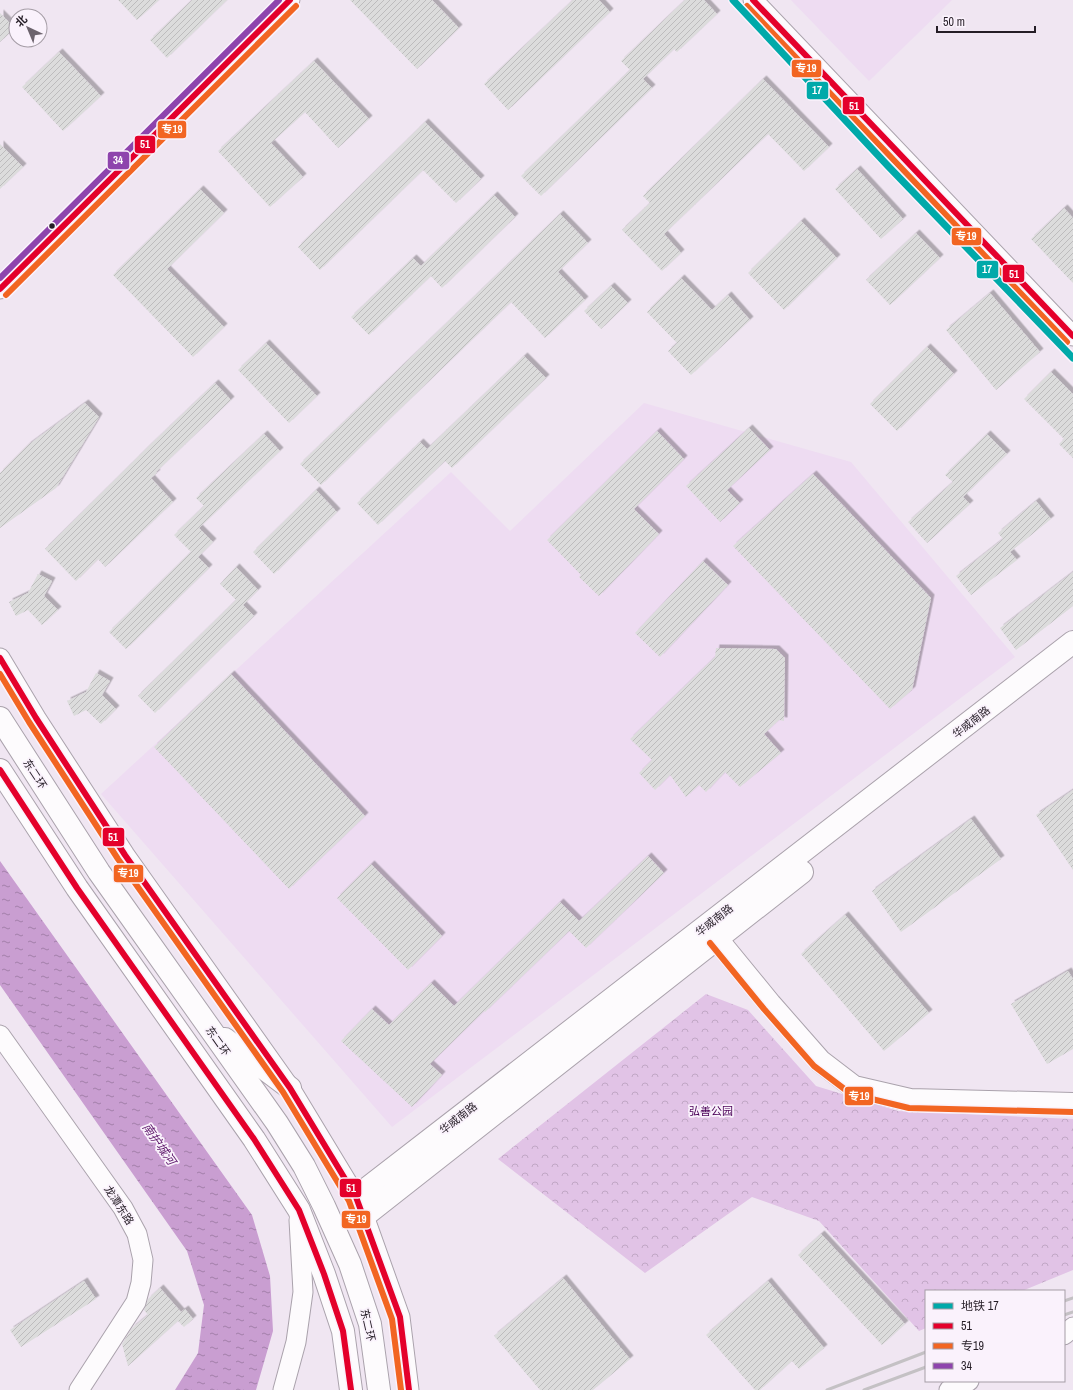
<svg xmlns="http://www.w3.org/2000/svg" width="1073" height="1390" viewBox="0 0 1073 1390" font-family="'Archivo Narrow','Noto Sans SC',sans-serif">
<style>
.built{fill:#eedcf2}
.park{fill:url(#park-crowns)}
.water{fill:url(#water-ripples)}
.building{fill:url(#building-hatch);filter:url(#shadow)}
.lines{fill:none;stroke-linecap:round;stroke-linejoin:round}
.minor-casing{stroke:#aaa2ac;stroke-width:21}
.major-casing{stroke:#aaa2ac;stroke-width:24}
.highway-casing{stroke:#aaa2ac;stroke-width:24}
.minor{stroke:#fdfbfd;stroke-width:19}
.major{stroke:#fdfbfd;stroke-width:22}
.highway{stroke:#fdfbfd;stroke-width:22}
.rail{stroke:#c4c1c4;stroke-width:3}
.bus-1-casing{stroke:#faf2fc;stroke-width:9}
.bus-2-casing{stroke:#faf2fc;stroke-width:9}
.bus-3-casing{stroke:#faf2fc;stroke-width:9}
.bus-1{stroke:#e4002b;stroke-width:6}
.bus-2{stroke:#f26522;stroke-width:6}
.bus-3{stroke:#8e44ad;stroke-width:6}
.metro-1-casing{stroke:#faf2fc;stroke-width:10}
.metro-1{stroke:#00a9a9;stroke-width:7}
.bus-dot{fill:#251d26;stroke:#faf2fc;stroke-width:1.5}
.labels{text-anchor:middle;dominant-baseline:central;stroke-width:3.5;stroke-linejoin:round;paint-order:stroke}
.street-label{font-size:11px;fill:#251d26;stroke:#faf2fc}
.park-label{font-size:11px;fill:#4b0058;stroke:#faf2fc}
.water-label{font-size:12px;font-style:italic;fill:#5e176b;stroke:#faf2fc}
.line-badge{stroke:#faf2fc;stroke-width:1.5}
.badge-label{font-size:11px;text-anchor:middle;font-weight:bold;fill:#fff}
</style>
<defs>
<pattern id="park-crowns" width="20" height="18" patternUnits="userSpaceOnUse"><rect width="20" height="18" fill="#e1c3e6"/><path d="M2 6a3 3 0 1 1 6 0M12 15a3 3 0 1 1 6 0" fill="none" stroke="#c1a7c5"/></pattern>
<pattern id="water-ripples" width="26" height="14" patternUnits="userSpaceOnUse"><rect width="26" height="14" fill="#c99ed1"/><path d="M2 4q2-2 4 0t4 0M15 11q2-2 4 0t4 0" fill="none" stroke="#a380a9"/></pattern>
<pattern id="building-hatch" width="6" height="6" patternUnits="userSpaceOnUse"><rect width="6" height="6" fill="#dcdcdc"/><path d="M-1 1l2-2M0 6l6-6M5 7l2-2" fill="none" stroke="#bdbcbd"/></pattern>
<filter id="shadow"><feDropShadow dx="3.5" dy="-3.5" stdDeviation="0" flood-color="#0004"/></filter>
</defs>
<rect width="100%" height="100%" fill="#f0e6f2"/>
<g class="built">
<path d="M791,0H952L869,81Z"/>
<path d="M644,403L851,462L1015,657L392,1127L101,794L451,472L510,531Z"/>
</g>
<path class="park" d="M706,994L748,1010L816,1086L898,1111L1073,1119V1270L1022,1291H926V1328L919,1331L819,1221L752,1197L645,1273L498,1159Z"/>
<path class="water" d="M0,861L252,1215L270,1276L273,1331L256,1390H175L198,1353L204,1305L187,1251L0,985Z"/>
<g class="building">
<path d="M118,0H159L137,20Z"/>
<path d="M192,0H227L167,58L150,40Z"/>
<path d="M350,0H432L459,28L417,69Z"/>
<path d="M573,0H599L610,12L508,110L484,84Z"/>
<path d="M685,0H704L717,14L677,52L674,49L643,79L652,88L541,196L521,176L630,70L621,61Z"/>
<path d="M0,13L15,28L0,42Z"/>
<path d="M59,52L101,96L63,131L22,87Z"/>
<path d="M314,61L369,119L338,148L305,112L271,143L303,177L270,207L218,151Z"/>
<path d="M763,79L829,147L804,171L768,134L664,234L681,253L662,271L622,230L650,203L643,196Z"/>
<path d="M425,122L481,179L456,203L423,170L320,270L298,247Z"/>
<path d="M0,144L23,167L0,189Z"/>
<path d="M857,169L903,219L881,239L835,189Z"/>
<path d="M200,189L224,213L167,269L224,327L193,357L113,275Z"/>
<path d="M494,195L515,217L442,288L431,276L369,335L351,317L413,258L421,266Z"/>
<path d="M1064,208L1073,218V283L1031,239Z"/>
<path d="M560,214L588,243L558,272L585,300L545,338L511,302L321,485L300,464Z"/>
<path d="M801,221L837,258L784,310L748,273Z"/>
<path d="M916,233L940,258L890,305L866,280Z"/>
<path d="M681,278L712,310L728,295L750,320L691,375L668,351L677,343L647,312Z"/>
<path d="M611,286L628,303L601,329L584,311Z"/>
<path d="M990,293L1040,352L996,390L946,330Z"/>
<path d="M266,343L317,396L289,423L238,370Z"/>
<path d="M927,347L954,374L897,431L870,404Z"/>
<path d="M524,356L546,378L452,468L445,461L378,525L357,503L420,442L427,449Z"/>
<path d="M1051,372L1073,394V458L1059,444L1064,439L1024,399Z"/>
<path d="M215,383L231,400L156,472L157,473L151,478L173,502L105,567L98,559L76,581L45,549L149,446Z"/>
<path d="M85,403L99,417L56,488L0,528V473L28,445Z"/>
<path d="M749,428L770,450L727,490L740,503L720,522L686,486Z"/>
<path d="M657,431L684,459L634,509L659,534L599,596L579,577L581,575L547,540Z"/>
<path d="M264,434L280,451L199,528L213,542L198,557L209,568L126,649L109,632L191,552L174,535L204,506L196,498Z"/>
<path d="M987,434L1007,454L963,497L970,504L927,543L908,522L953,482L945,475Z"/>
<path d="M813,474L931,598L912,690L890,709L733,546Z"/>
<path d="M316,490L337,512L274,574L253,552Z"/>
<path d="M1036,501L1051,519L1010,552L1017,560L971,595L956,576L1003,539L998,533Z"/>
<path d="M703,561L728,585L660,657L635,633Z"/>
<path d="M236,567L258,590L243,605L254,616L155,713L138,696L236,600L220,584Z"/>
<path d="M1073,572V606L1016,650L1000,628Z"/>
<path d="M38,574L52,581L44,596L58,610L42,625L28,610L16,616L9,602L28,593Z"/>
<path d="M716,648L776,649L785,658L784,721L779,720L764,734L781,753L740,787L725,772L706,792L699,785L686,797L670,775L655,790L639,773L652,760L630,739L715,657Z"/>
<path d="M96,673L110,681L102,695L116,709L101,724L86,710L74,716L67,701L86,692Z"/>
<path d="M231,674L365,816L289,889L154,747Z"/>
<path d="M1073,790V870L1036,815Z"/>
<path d="M971,819L1001,859L901,932L872,891Z"/>
<path d="M648,856L664,873L586,948L569,931L485,1012L484,1011L430,1064L442,1075L412,1107L341,1041L372,1009L389,1025L431,983L454,1006L560,902L579,921Z"/>
<path d="M371,864L442,936L408,970L337,898Z"/>
<path d="M845,915L929,1013L884,1051L801,954Z"/>
<path d="M1068,971L1073,979V1049L1047,1064L1011,1004Z"/>
<path d="M821,1234L905,1324L882,1345L798,1255Z"/>
<path d="M563,1278L630,1359L593,1390H540L494,1336Z"/>
<path d="M84,1281L96,1299L21,1347L10,1330Z"/>
<path d="M768,1281L824,1348L799,1369L792,1361L760,1390H755L706,1335Z"/>
<path d="M160,1288L181,1312L185,1309L193,1319L184,1327L178,1321L128,1366L122,1344L132,1328L148,1315L144,1310L148,1299Z"/>
</g>
<g class="lines">
<g class="minor-casing">
<g id="minor">
<path d="M753,0L1073,336"/>
<path d="M0,289L290,0"/>
<path d="M0,658L36,718L125,855L290,1088L356,1197L364,1216L400,1317L409,1390"/>
<path d="M0,1035L123,1208L137,1234L143,1260L141,1283L136,1302L79,1390"/>
<path d="M1064,1335L1073,1327"/>
<path d="M283,1390L296,1342L303,1292L299,1220"/>
<path d="M949,1390L969,1381"/>
</g>
</g>
<g class="major-casing">
<g id="major">
<path d="M716,938L770,1004L820,1061L854,1087L910,1100L1073,1104"/>
<path d="M356,1197L1073,642"/>
<path d="M364,1216L802,872"/>
</g>
</g>
<g class="highway-casing">
<g id="highway">
<path d="M0,718L99,872L277,1123L304,1166L324,1206L350,1264L370,1324L379,1390"/>
<path d="M0,770L77,888L254,1139L299,1210L324,1274L343,1331L351,1390"/>
<path d="M225,1039L290,1088"/>
</g>
</g>
<use href="#minor" class="minor"/>
<use href="#major" class="major"/>
<use href="#highway" class="highway"/>
<g class="rail">
<path d="M1064,1301L1073,1298"/>
<path d="M1064,1315L1073,1312"/>
<path d="M827,1390L926,1352"/>
<path d="M864,1390L926,1367"/>
</g>
<g class="bus-1-casing">
<g id="bus-1">
<path d="M753,0L1073,336"/>
<path d="M0,289L290,0"/>
<path d="M0,658L36,718L125,855L290,1088L356,1197L400,1317L409,1390"/>
<path d="M0,770L77,888L254,1139L299,1210L324,1274L343,1331L351,1390"/>
</g>
</g>
<g class="bus-2-casing">
<g id="bus-2">
<path d="M747,6L1067,342"/>
<path d="M6,295L296,6"/>
<path d="M0,674L29,722L118,859L283,1092L349,1201L392,1319L401,1390"/>
<path d="M710,943L764,1009L814,1066L851,1094L909,1108L1073,1112"/>
</g>
</g>
<g class="bus-3-casing">
<path id="bus-3" d="M0,278L279,0"/>
</g>
<use href="#bus-1" class="bus-1"/>
<use href="#bus-2" class="bus-2"/>
<use href="#bus-3" class="bus-3"/>
<g class="metro-1-casing">
<path id="metro-1" d="M733,0L888,166L1073,358"/>
</g>
<use href="#metro-1" class="metro-1"/>
</g>
<circle class="bus-dot" cx="52" cy="226" r="3.5"/>
<g class="labels">
<g class="street-label">
<text transform="translate(971 722) rotate(-38)">华威南路</text>
<text transform="translate(35 774) rotate(57)">东二环</text>
<text transform="translate(714 920) rotate(-38)">华威南路</text>
<text transform="translate(218 1041) rotate(55)">东二环</text>
<text transform="translate(458 1118) rotate(-38)">华威南路</text>
<text transform="translate(119 1205) rotate(57)">龙潭东路</text>
<text transform="translate(368 1325) rotate(77)">东二环</text>
</g>
<g class="park-label">
<text x="711" y="1111">弘善公园</text>
</g>
<g class="water-label">
<text transform="translate(159 1144) rotate(55)">南护城河</text>
</g>
</g>
<g class="line-badge">
<rect x="791" y="59" width="31" height="19" rx="4" fill="#f26522"/>
<rect x="806" y="81" width="23" height="19" rx="4" fill="#00a9a9"/>
<rect x="842" y="96" width="23" height="19" rx="4" fill="#e4002b"/>
<rect x="157" y="120" width="30" height="19" rx="4" fill="#f26522"/>
<rect x="134" y="135" width="22" height="19" rx="4" fill="#e4002b"/>
<rect x="107" y="151" width="23" height="19" rx="4" fill="#8e44ad"/>
<rect x="951" y="227" width="31" height="19" rx="4" fill="#f26522"/>
<rect x="976" y="260" width="23" height="19" rx="4" fill="#00a9a9"/>
<rect x="1002" y="264" width="23" height="19" rx="4" fill="#e4002b"/>
<rect x="102" y="827" width="23" height="20" rx="4" fill="#e4002b"/>
<rect x="113" y="864" width="31" height="19" rx="4" fill="#f26522"/>
<rect x="844" y="1086" width="30" height="20" rx="4" fill="#f26522"/>
<rect x="339" y="1178" width="23" height="20" rx="4" fill="#e4002b"/>
<rect x="341" y="1210" width="30" height="19" rx="4" fill="#f26522"/>
</g>
<g class="badge-label">
<text x="806" y="72">专19</text>
<text x="817" y="94">17</text>
<text x="854" y="110">51</text>
<text x="172" y="133">专19</text>
<text x="145" y="148">51</text>
<text x="118" y="164">34</text>
<text x="966" y="240">专19</text>
<text x="987" y="273">17</text>
<text x="1014" y="278">51</text>
<text x="113" y="841">51</text>
<text x="128" y="877">专19</text>
<text x="859" y="1100">专19</text>
<text x="351" y="1192">51</text>
<text x="356" y="1223">专19</text>
</g>
<rect x="925" y="1290" width="140" height="92" fill="#faf2fc" stroke="#a59da6"/>
<rect x="933" y="1303" width="20" height="6" fill="#00a9a9" stroke="#a59da6"/>
<text x="961" y="1310" font-size="12" fill="#251d26">地铁 17</text>
<rect x="933" y="1323" width="20" height="6" fill="#e4002b" stroke="#a59da6"/>
<text x="961" y="1330" font-size="12" fill="#251d26">51</text>
<rect x="933" y="1343" width="20" height="6" fill="#f26522" stroke="#a59da6"/>
<text x="961" y="1350" font-size="12" fill="#251d26">专19</text>
<rect x="933" y="1363" width="20" height="6" fill="#8e44ad" stroke="#a59da6"/>
<text x="961" y="1370" font-size="12" fill="#251d26">34</text>
<g transform="translate(28 28) rotate(316)"><circle r="19" fill="#faf2fc" stroke="#a59da6"/>
<path d="M0-3L7 15L0 10L-7 15Z" fill="#6c636d"/>
<text y="-6" font-size="11" font-weight="bold" text-anchor="middle" fill="#251d26">北</text>
</g>
<path d="M937 26v6h98v-6" fill="none" stroke="#251d26" stroke-width="2"/>
<text x="943" y="26" font-size="12" fill="#251d26" stroke="#faf2fc" stroke-width="3" paint-order="stroke">50 m</text>
</svg>
